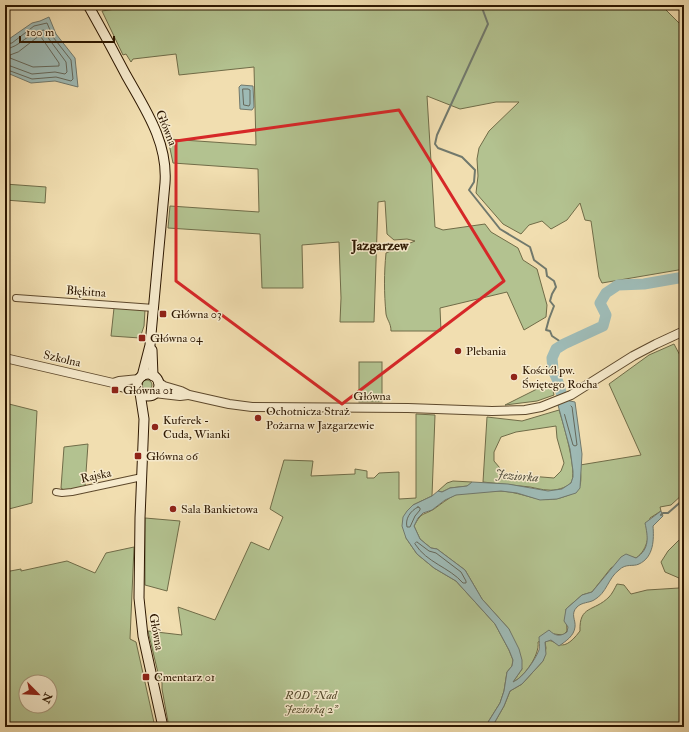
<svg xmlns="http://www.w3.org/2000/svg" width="689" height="732" viewBox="0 0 689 732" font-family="'IM FELL Double Pica',serif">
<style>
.green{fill:#b3c290;stroke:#706c48;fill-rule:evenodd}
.water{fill:#9ebab5;stroke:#71796d}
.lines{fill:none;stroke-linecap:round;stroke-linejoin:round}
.shore{stroke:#66685a;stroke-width:1}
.stream{stroke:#71796d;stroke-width:2}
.river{stroke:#9ebab5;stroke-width:11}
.minor-casing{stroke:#5e492c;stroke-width:8}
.tertiary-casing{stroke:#5e492c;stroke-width:10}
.secondary-casing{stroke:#2d1700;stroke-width:11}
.minor{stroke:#f6eacc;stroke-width:6}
.tertiary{stroke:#f6eacc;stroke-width:8}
.secondary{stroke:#f6eacc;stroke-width:9}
.marked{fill:none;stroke:#d62828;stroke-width:3;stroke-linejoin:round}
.poi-dot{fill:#8f2418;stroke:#f6eacc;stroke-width:1.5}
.labels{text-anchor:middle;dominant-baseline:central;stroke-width:3;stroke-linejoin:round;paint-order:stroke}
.street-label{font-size:12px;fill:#2d1700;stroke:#f6eacc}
.poi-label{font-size:12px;fill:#2d1700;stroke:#f6eacc;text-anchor:start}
.park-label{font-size:12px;font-style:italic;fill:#554a2b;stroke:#f6eacc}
.water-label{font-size:13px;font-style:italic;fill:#55503f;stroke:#f6eacc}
.quarter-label{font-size:14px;font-weight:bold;fill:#2d1700;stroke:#f6eacc}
</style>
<rect width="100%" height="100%" fill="#f1deb0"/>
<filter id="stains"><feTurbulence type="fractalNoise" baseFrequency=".005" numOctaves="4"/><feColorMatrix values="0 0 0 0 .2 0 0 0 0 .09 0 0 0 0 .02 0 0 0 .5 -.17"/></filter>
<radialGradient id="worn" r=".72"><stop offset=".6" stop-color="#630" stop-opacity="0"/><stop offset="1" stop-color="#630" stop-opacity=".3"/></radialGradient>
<g class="green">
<path d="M125,5H661L684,28V269L602,283L599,277L591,221L585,220L580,203L567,220L551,229L542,221L529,225L521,234L503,224L476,193L478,176L477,159L479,148L489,131L519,102H496L460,109L427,96L435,227L443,230L485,224L491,232L518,248L523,260L537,269L547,305L546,317L524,330L507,292L440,308L441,331H391C391,323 387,320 386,314C384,293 384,273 386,253L415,241L407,239L394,240L387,234L385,201L378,202L374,322H340L341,298L339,242L302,245L303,288H262L260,234L168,228L170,206L259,212L258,169L173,163L168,139L256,145L254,67L179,75L176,54L133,59L131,62L126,54L123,55L102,11L122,8Z"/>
<path d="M5,184L46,187L45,203L5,200Z"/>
<path d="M114,308L145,310L144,326L140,338L111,336Z"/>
<path d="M674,344L684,363V493L671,505L660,507L661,511L650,518C649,532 649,549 636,558L632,557L611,568L592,592L582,595L566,609L567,631L563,635L554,634L538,642C540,655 524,677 513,682L522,669L509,629L482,599L465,570L437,549L431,548L426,544L420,539L414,526C422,511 423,516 434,509C441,504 447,499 455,495C464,492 490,491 500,491C526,492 540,506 566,496C584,490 581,482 580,465L641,455L609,384L649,355Z"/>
<rect x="359" y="362" width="23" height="40"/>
<circle cx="147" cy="385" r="5"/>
<path d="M551,382L554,395L537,401L505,405Z"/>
<path d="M5,403L37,411L32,503L5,510Z"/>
<path d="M559,410C563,422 578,473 571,483C566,488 555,491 548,490C542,490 536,488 530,487C514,485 499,484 483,482L487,417L522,421ZM556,426L557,438L564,463L561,471L554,478L505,474L494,461V452L501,437L516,432Z"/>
<path d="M416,414L435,415L432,496L413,505L406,538L417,554L434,568L456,581L495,624L509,650L513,660L512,666L507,672L504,691L500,703L485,727H169L162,689V682L159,677L148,631L182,635L178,607L215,620L251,542L269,550L283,517L270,509L284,460L313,461L311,476L355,474V469L367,471V478H374L379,473L399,472V499L416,498Z"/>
<path d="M88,444L85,487L65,491L61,488L64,447Z"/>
<path d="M453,481L472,482L468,486L450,488L442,492L438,491L447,483Z"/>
<path d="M145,518L180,521L167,591L145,585Z"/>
<path d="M682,537H684V727H492L504,706L510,691L522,684L543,661L546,648L545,642C556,635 559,659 580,631C579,605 594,612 609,597C612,594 615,588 617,584L624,585L631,594L647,590L679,588V578L665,572L661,562L668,551Z"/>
<path d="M134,547L130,639L136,642L155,727H5V572L21,569V571L67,561L95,573L106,553ZM26,682H50V706H26Z"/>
</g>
<g class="water">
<path d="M49,17L56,34L75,58L78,87L55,81L31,83L5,72V41L9,39L32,23L40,21Z"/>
<path d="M241,85L253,86L254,107L252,110L240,109L239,87Z"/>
<path d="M570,401L575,402L582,454L580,488L576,493L557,499L540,500L517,493L501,491L456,495L445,500L432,510L423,513L418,518L414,526L420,539L426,544L431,548L437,549L465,570L482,599L509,629L519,649L522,660V669L513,682C523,678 535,660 539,650C540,646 539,641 539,637L549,630C555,636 560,637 567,632L568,627L564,621L566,609L582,595L592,592L621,557L626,554L636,558C650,549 648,537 645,523L661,511L663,516L653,526C654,539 654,557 639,564C633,567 626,563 619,570C608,578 607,593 594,600C589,603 582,602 577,607C570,614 576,620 575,627C574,636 566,641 559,646L551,640L545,642L546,654L543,661L522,684L510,691L504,706L492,727H485L500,703L504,691L507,672L512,666L513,660L509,650L495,624L456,581L434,568L417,554L406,538L402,526L403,517L407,511L413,505L432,496L438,491L442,492L450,488L467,486L472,482L508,484L548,491L562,489L571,483L573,477V471L570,449L558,405Z"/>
</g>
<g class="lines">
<g class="shore">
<path d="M38,37H41L59,63V66L33,67L10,58V55L18,52Z"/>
<path d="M5,44L12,43L34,26L47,23L53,37L71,60L73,79L71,81L56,77L32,79L5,69"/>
<path d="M5,49C20,48 29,31 44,30L49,39L66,62L67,72L65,74L55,72L32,74L5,64"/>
<path d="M243,89H248L250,90V104L249,106L244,105Z"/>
<path d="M570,405L572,407L577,445L575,446L573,445L563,409L564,407Z"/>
<path d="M418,507L420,508V510L415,516L410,527H407C405,519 410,511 418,507Z"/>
<path d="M417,542L429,551L436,553L461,572L466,581V583H463C449,567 427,563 415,544Z"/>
</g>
<g class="stream">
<path d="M481,5L488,24L437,135L435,144L438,148L462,157L475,170L474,182L469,190L500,229L530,247L534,260L546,269L547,276L554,281L556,287L552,294L550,301L554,306L549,319L546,330L550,331L552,336L564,344"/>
<path d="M677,5L684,18"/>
<path d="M661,515L663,513H668L684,499"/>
</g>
<path class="river" d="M566,409L557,379L553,370L552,358L556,349L564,344L603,326L606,315L600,303L606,293L618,285L644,284L684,277"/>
<g class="minor-casing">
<g id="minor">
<path d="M16,298L154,308"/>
<path d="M56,492L62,493L72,492L142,477"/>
</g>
</g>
<g class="tertiary-casing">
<g id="tertiary">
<path d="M5,358L113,383L117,386L139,391"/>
<path d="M158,382L164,386L181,391L189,395L229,404L252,407L408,408L492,411L525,410L541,407L571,395L633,356L656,344L684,331"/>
<path d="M113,383L119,381L139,379"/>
<path d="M154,393L180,396L188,395"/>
</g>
</g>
<g class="secondary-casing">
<g id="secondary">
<path d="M88,5C101,28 114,52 126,75C145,109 168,142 165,183L150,345L142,376"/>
<path d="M152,350L153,376"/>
<circle cx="148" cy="385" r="11"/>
<path d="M140,393L144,419L140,518L139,598L143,636L163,727"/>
</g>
</g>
<use href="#minor" class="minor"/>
<use href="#tertiary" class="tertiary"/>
<use href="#secondary" class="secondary"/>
</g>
<path class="marked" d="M399,110L504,281L342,404L176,281V141Z"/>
<g class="poi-dot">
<rect x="159" y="310" width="8" height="8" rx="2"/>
<rect x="138" y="334" width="8" height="8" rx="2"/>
<circle cx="458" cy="351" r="4"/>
<circle cx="514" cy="377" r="4"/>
<rect x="111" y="386" width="8" height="8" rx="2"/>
<circle cx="258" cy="418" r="4"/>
<circle cx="155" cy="427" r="4"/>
<rect x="134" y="452" width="8" height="8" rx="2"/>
<circle cx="173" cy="509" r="4"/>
<rect x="142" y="673" width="8" height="8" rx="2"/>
</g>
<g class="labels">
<g class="street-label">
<text transform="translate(166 128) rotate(68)">Główna</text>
<text transform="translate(86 292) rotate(4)">Błękitna</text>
<text transform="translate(62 359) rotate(13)">Szkolna</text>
<text x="372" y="396">Główna</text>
<text transform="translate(96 476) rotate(-12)">Rajska</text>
<text transform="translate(156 632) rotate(80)">Główna</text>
</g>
<g class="poi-label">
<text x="171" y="314">Główna 03</text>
<text x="150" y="338">Główna 04</text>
<text x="466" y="351">Plebania</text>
<text x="522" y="370">Kościół pw.<tspan x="522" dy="14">Świętego Rocha</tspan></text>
<text x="123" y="390">Główna 01</text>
<text x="266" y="411">Ochotnicza Straż<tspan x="266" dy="14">Pożarna w Jazgarzewie</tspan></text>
<text x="163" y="420">Kuferek -<tspan x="163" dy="14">Cuda, Wianki</tspan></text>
<text x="146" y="456">Główna 06</text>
<text x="181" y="509">Sala Bankietowa</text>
<text x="154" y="677">Cmentarz 01</text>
</g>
<g class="park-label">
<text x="311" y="695">ROD "Nad<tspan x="311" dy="14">Jeziorką 2"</tspan></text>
</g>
<g class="water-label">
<text transform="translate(517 476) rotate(5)">Jeziorka</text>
</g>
<g class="quarter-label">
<text x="380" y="245">Jazgarzew</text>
</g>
</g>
<rect width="689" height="732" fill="none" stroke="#f1deb0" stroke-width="20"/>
<rect x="6" y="6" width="677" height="720" fill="none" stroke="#2d1700" stroke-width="2"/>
<rect x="10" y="10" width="669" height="712" fill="none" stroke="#2d1700"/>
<g transform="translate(38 694) rotate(114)"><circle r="19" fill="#f6eacc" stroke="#a6967a"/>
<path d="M0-3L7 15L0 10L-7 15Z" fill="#8f2418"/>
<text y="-6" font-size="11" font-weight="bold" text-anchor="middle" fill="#2d1700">N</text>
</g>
<path d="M20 36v6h94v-6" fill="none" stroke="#2d1700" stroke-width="2"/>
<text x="26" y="36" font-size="12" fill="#2d1700" stroke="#f6eacc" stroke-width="3" paint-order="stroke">100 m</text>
<rect width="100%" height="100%" filter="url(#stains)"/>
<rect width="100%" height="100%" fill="url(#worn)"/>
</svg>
